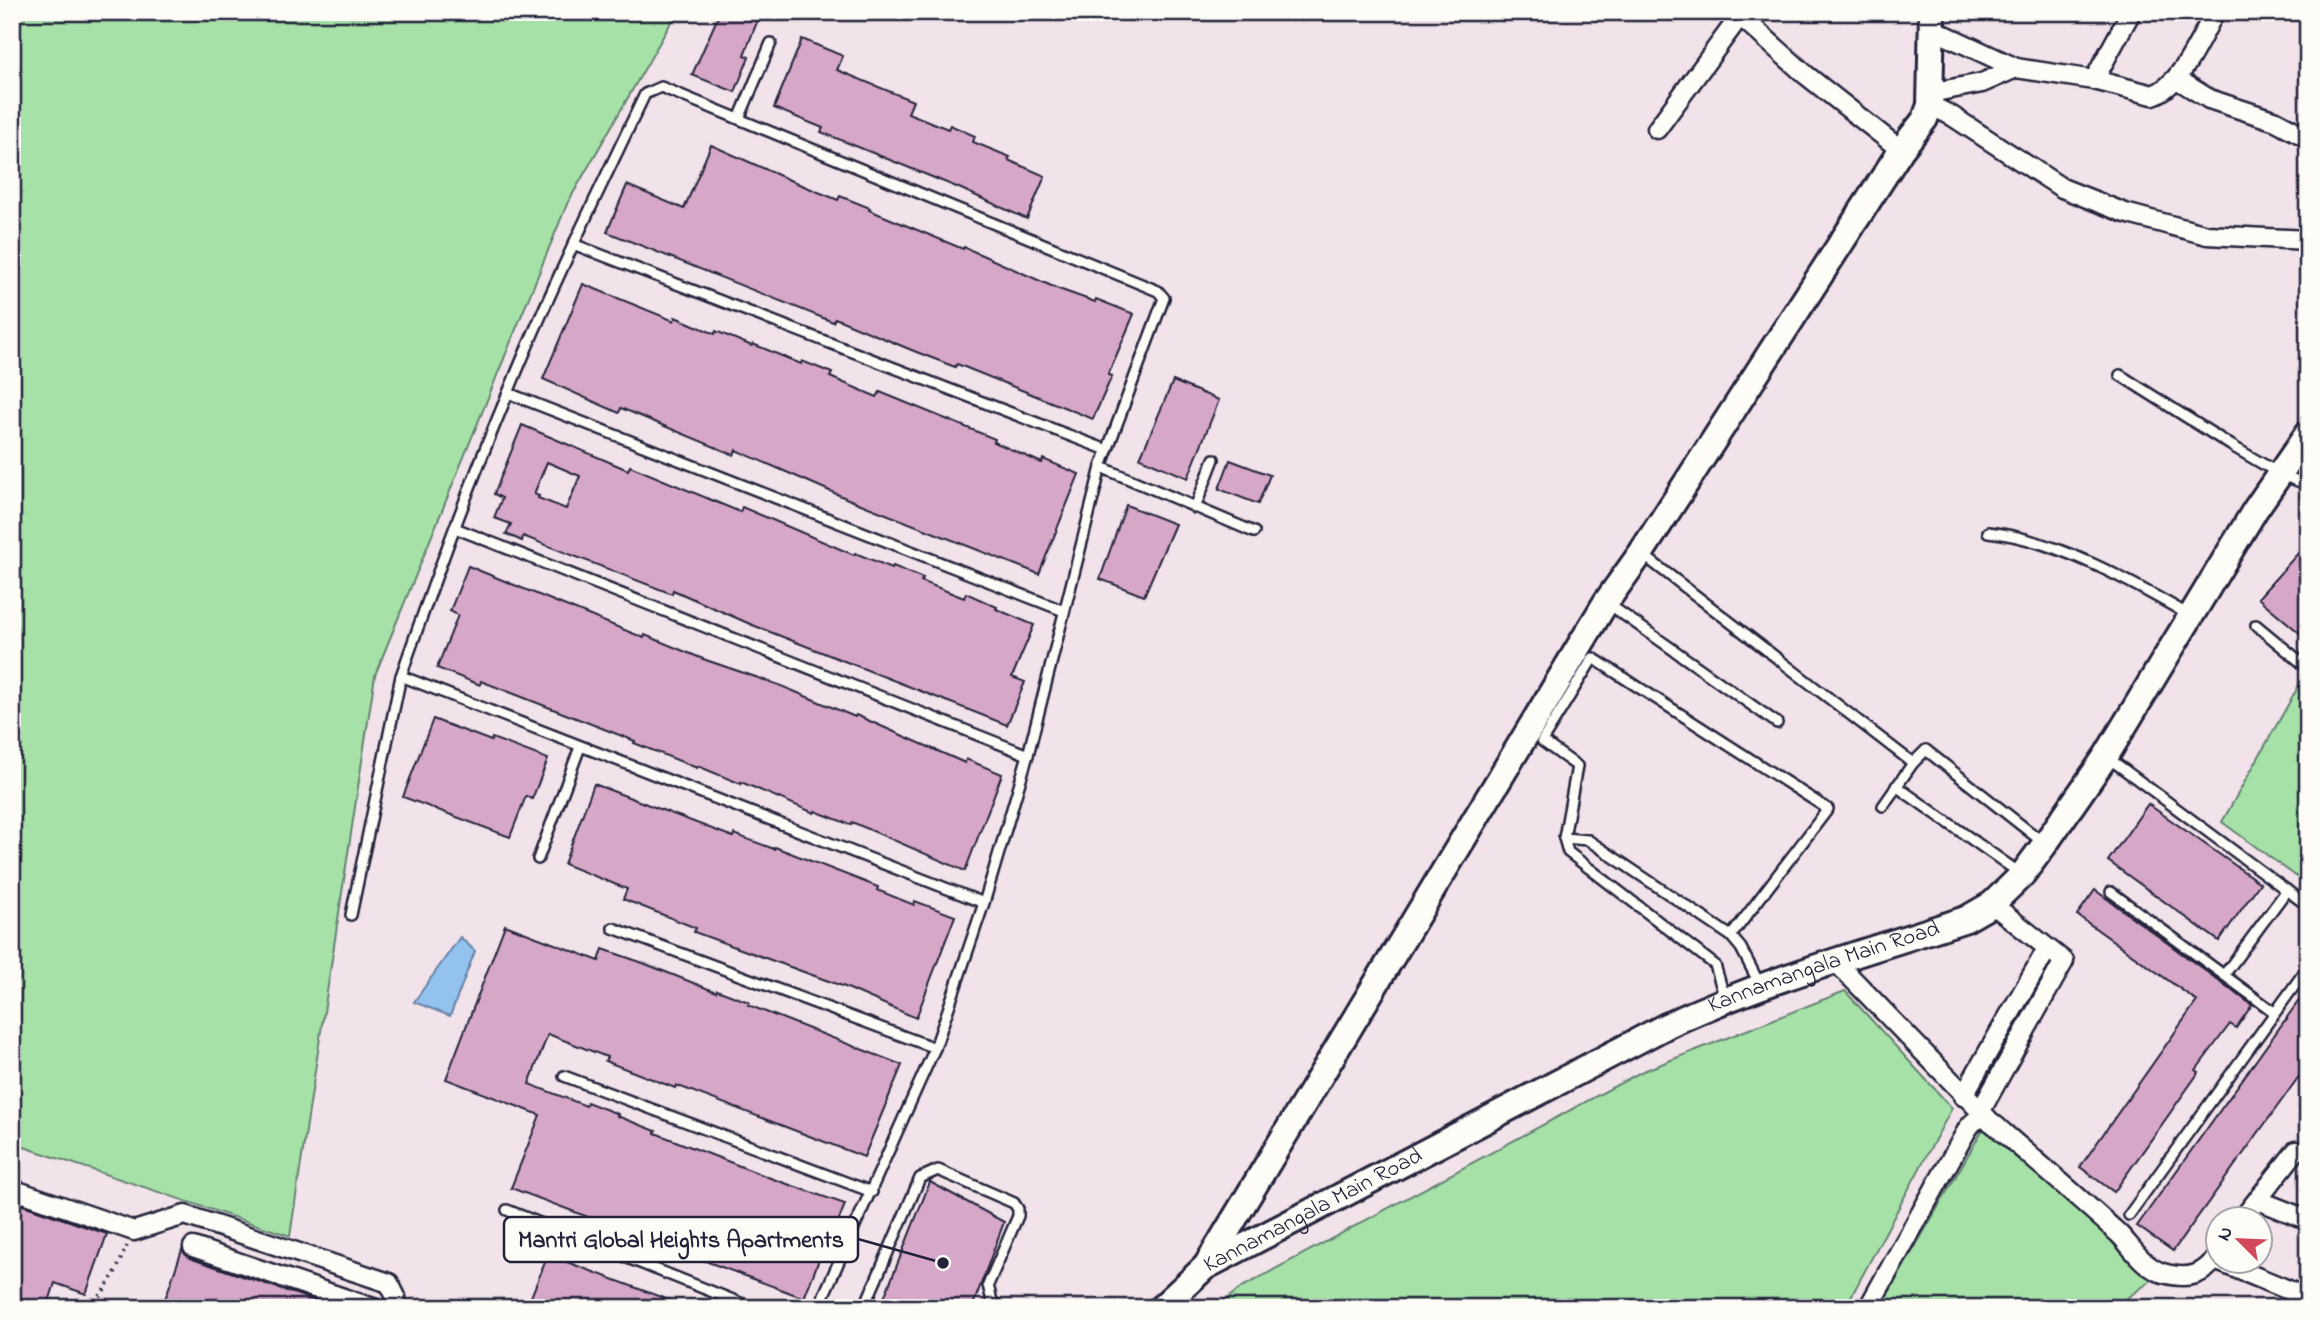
<svg xmlns="http://www.w3.org/2000/svg" width="2320" height="1320" viewBox="0 0 2320 1320" font-family="'Indie Flower',sans-serif">
<style>
.green{fill:#a6e2a8;stroke:#648272;stroke-width:2}
.water{fill:#93c2ee;stroke:#6682a6;stroke-width:2}
.building{fill:#d7a7c8;stroke:#22223b;stroke-width:2;fill-rule:evenodd}
.lines{fill:none;stroke-linecap:round;stroke-linejoin:round}
.lane-casing{stroke:#22223b;stroke-width:14}
.street-casing{stroke:#22223b;stroke-width:23}
.secondary-casing{stroke:#22223b;stroke-width:30}
.path{stroke:#22223b;stroke-width:3.5;stroke-dasharray:2 5;stroke-linecap:butt}
.lane{stroke:#fdfcf7;stroke-width:9}
.street{stroke:#fdfcf7;stroke-width:18}
.secondary{stroke:#fdfcf7;stroke-width:24}
.labels{text-anchor:middle;dominant-baseline:central;stroke-width:6;stroke-linejoin:round;paint-order:stroke}
.street-label{font-size:23px;fill:#22223b;stroke:#fdfcf7}
.leader{fill:none;stroke:#22223b;stroke-width:2.5}
.callout-dot{fill:#22223b;stroke:#fdfcf7;stroke-width:2.5}
.callout{fill:#fdfcf7;stroke:#22223b;stroke-width:2.5}
.callout-label{font-size:24px;text-anchor:middle;font-weight:bold;fill:#22223b}
</style>
<rect width="100%" height="100%" fill="#f2e2e9"/>
<filter id="ink" filterUnits="userSpaceOnUse"><feTurbulence type="fractalNoise" baseFrequency=".0143" numOctaves="2"/><feDisplacementMap in="SourceGraphic" scale="14" xChannelSelector="R" yChannelSelector="G"/><feConvolveMatrix kernelMatrix="1 2 1 2 8 2 1 2 1" color-interpolation-filters="sRGB"/></filter>
<g filter="url(#ink)">
<g class="green">
<path d="M12,12H677L567,204L375,675L290,1236L12,1143Z"/>
<path d="M2302,680L2308,685V885L2222,822Z"/>
<path d="M1845,991L1952,1108L1845,1308H1215L1242,1287L1641,1072Z"/>
<path d="M1983,1129L2159,1275L2113,1308H1880Z"/>
</g>
<path class="water" d="M460,937L475,951L450,1016L414,1002Z"/>
<g class="building">
<path d="M720,12H761L744,55L749,57L735,92L692,75Z"/>
<path d="M802,39L843,56L837,70L913,101L908,113L948,129L950,125L975,136L973,142L1010,157L1008,160L1045,176L1027,219L959,188L821,132L823,128L774,108Z"/>
<path d="M711,145L794,182L838,200L840,196L870,208L869,210L963,249L964,247L1056,288L1095,302L1096,299L1134,314L1108,375L1112,376L1093,419L957,364L955,367L914,351L835,318L833,322L607,232L627,185L684,209Z"/>
<path d="M583,284L674,321L675,317L715,334L716,331L752,346L753,344L801,364L802,361L832,373L830,377L877,397L880,392L995,439L994,442L1042,463L1043,459L1079,474L1039,574L848,499L736,450L734,455L621,408L619,413L543,379Z"/>
<path d="M1173,381L1219,400L1188,478L1140,458Z"/>
<path d="M522,425L628,470L630,466L740,512L742,507L854,555L855,553L892,568L893,566L923,578L921,581L964,598L966,593L997,607L996,609L1034,625L1012,677L1025,682L1007,725L750,624L673,590L672,594L523,536L522,541L506,534L511,524L494,518L502,498L494,494ZM547,462L580,476L566,509L538,498L539,496L534,494Z"/>
<path d="M1230,460L1270,475L1258,504L1219,489Z"/>
<path d="M1126,505L1175,524L1144,596L1100,579Z"/>
<path d="M2308,542V640L2258,598Z"/>
<path d="M468,566L644,638L645,635L703,659L779,685L855,717L856,715L965,763L966,759L1002,774L965,871L852,822L851,825L815,811L814,813L741,782V784L698,766L697,768L634,743L635,741L481,681L480,685L437,668L458,615L450,611Z"/>
<path d="M433,719L491,741L492,738L548,759L532,799L526,796L510,837L403,797Z"/>
<path d="M594,784L733,837L734,834L774,849L775,847L878,887L877,890L914,905L915,901L955,916L916,1018L845,987L694,932L696,928L623,899L627,889L564,864Z"/>
<path d="M2148,804L2260,883L2219,941L2108,861Z"/>
<path d="M2095,890L2252,1005L2236,1028L2230,1024L2196,1070L2199,1072L2114,1192L2080,1167L2197,1001L2077,915Z"/>
<path d="M505,925L599,961L603,949L643,963L716,992L717,990L749,1002L748,1005L902,1065L864,1157L676,1085L675,1088L605,1061L607,1057L548,1034L529,1084L586,1106L587,1102L618,1114L617,1116L656,1131L655,1133L773,1179L845,1204L828,1248L824,1247L804,1298L660,1244L661,1242L618,1225L617,1228L511,1188L540,1115L446,1079Z"/>
<path d="M2308,988V1064L2173,1251L2137,1226Z"/>
<path d="M930,1182L1004,1222L972,1308H880Z"/>
<path d="M14,1202L107,1234L86,1294L55,1283L47,1308H12V1207Z"/>
<path d="M182,1250L189,1258L337,1308H162Z"/>
<path d="M548,1255L685,1306L684,1308H543L529,1302Z"/>
</g>
<g class="lines">
<g class="lane-casing">
<g id="lane">
<path d="M739,119L771,43"/>
<path d="M573,244L1107,450"/>
<path d="M2120,375L2232,446L2280,474L2308,485"/>
<path d="M508,393L1064,611"/>
<path d="M1101,467L1254,532"/>
<path d="M1195,508L1214,459"/>
<path d="M455,528L1028,755"/>
<path d="M1988,532C2056,539 2130,581 2189,615"/>
<path d="M1642,554L1913,763"/>
<path d="M1607,603L1777,723"/>
<path d="M2256,625L2308,668"/>
<path d="M2107,757L2308,906"/>
<path d="M1896,786L2021,874"/>
<path d="M1883,806L1913,763L1926,750L2045,844"/>
<path d="M1564,838L1588,840L1731,936L1741,948L1760,985"/>
<path d="M538,859L580,747"/>
<path d="M2111,892L2274,1012"/>
<path d="M351,915L401,676"/>
<path d="M613,928L935,1048"/>
<path d="M2224,975L2287,890"/>
<path d="M1725,999L1715,965L1568,852L1564,838L1577,766L1542,741L1593,658L1828,809L1731,936"/>
<path d="M564,1076L872,1192"/>
<path d="M507,1210L753,1308"/>
<path d="M2129,1215L2308,967"/>
<path d="M818,1308L935,1048L984,903L1028,755L1101,467L1164,298L1158,291L661,87L645,94C598,193 549,292 508,393C469,486 434,581 401,676L984,903"/>
<path d="M864,1308L920,1178L938,1170L1014,1203L1018,1209V1216L988,1285L992,1301L1000,1308"/>
</g>
</g>
<g class="street-casing">
<g id="street">
<path d="M1736,12L1806,75L1901,150"/>
<path d="M1932,29L2016,68L2094,80L2153,95C2182,85 2200,38 2215,12"/>
<path d="M2177,79L2209,99L2276,121L2308,138"/>
<path d="M2094,80L2131,12"/>
<path d="M1930,93L1982,83L2016,68"/>
<path d="M1930,105L1952,116L2062,188L2125,213L2207,235L2308,240"/>
<path d="M1657,129L1740,16"/>
<path d="M1836,962L1988,1119"/>
<path d="M1963,1096L2047,949"/>
<path d="M1980,1112L2064,961L1992,904"/>
<path d="M12,1189L134,1231L185,1215L389,1283L396,1297L395,1308"/>
<path d="M2258,1200L2308,1220"/>
<path d="M2243,1218L2296,1151"/>
<path d="M193,1247L373,1308"/>
<path d="M2215,1260L2308,1298"/>
<path d="M1868,1308L1967,1130C1981,1109 1990,1121 2005,1134C2043,1167 2082,1200 2119,1234C2132,1247 2143,1267 2163,1273C2188,1280 2204,1276 2218,1255"/>
</g>
</g>
<g class="secondary-casing">
<g id="secondary">
<path d="M1206,1266L1606,602L1641,553L1901,150L1925,119L1930,105L1932,12"/>
<path id="s1" d="M1161,1308L1205,1267L1668,1025C1764,980 1866,952 1966,919L1992,904L2022,875L2045,844L2106,756L2255,510L2308,433"/>
</g>
</g>
<path class="path" d="M82,1308L101,1295L116,1271L127,1246"/>
<use href="#lane" class="lane"/>
<use href="#street" class="street"/>
<use href="#secondary" class="secondary"/>
</g>
</g>
<g class="labels">
<g class="street-label">
<text stroke="none"><textPath href="#s1" startOffset="749">Kannamangala Main Road</textPath></text>
<text stroke="none"><textPath href="#s1" startOffset="182">Kannamangala Main Road</textPath></text>
</g>
</g>
<path class="leader" d="M943 1263L858 1239"/>
<circle class="callout-dot" cx="943" cy="1263" r="7"/>
<rect class="callout" x="504" y="1217" width="354" height="45" rx="7"/>
<g class="callout-label">
<text x="681" y="1247">Mantri Global Heights Apartments</text>
</g>
<rect width="2320" height="1320" fill="none" stroke="#fdfcf7" stroke-width="42"/>
<rect x="21" y="21" width="2278" height="1278" fill="none" stroke="#22223b" stroke-width="2.5" filter="url(#ink)"/>
<g transform="translate(2239 1240) rotate(294)"><circle r="33" fill="#fdfcf7" stroke="#a5a5ac" stroke-width="2"/>
<path d="M0-5L12 26L0 18L-12 26Z" fill="#d1495b"/>
<text y="-10" font-size="19" font-weight="bold" text-anchor="middle" fill="#22223b">N</text>
</g>
</svg>
